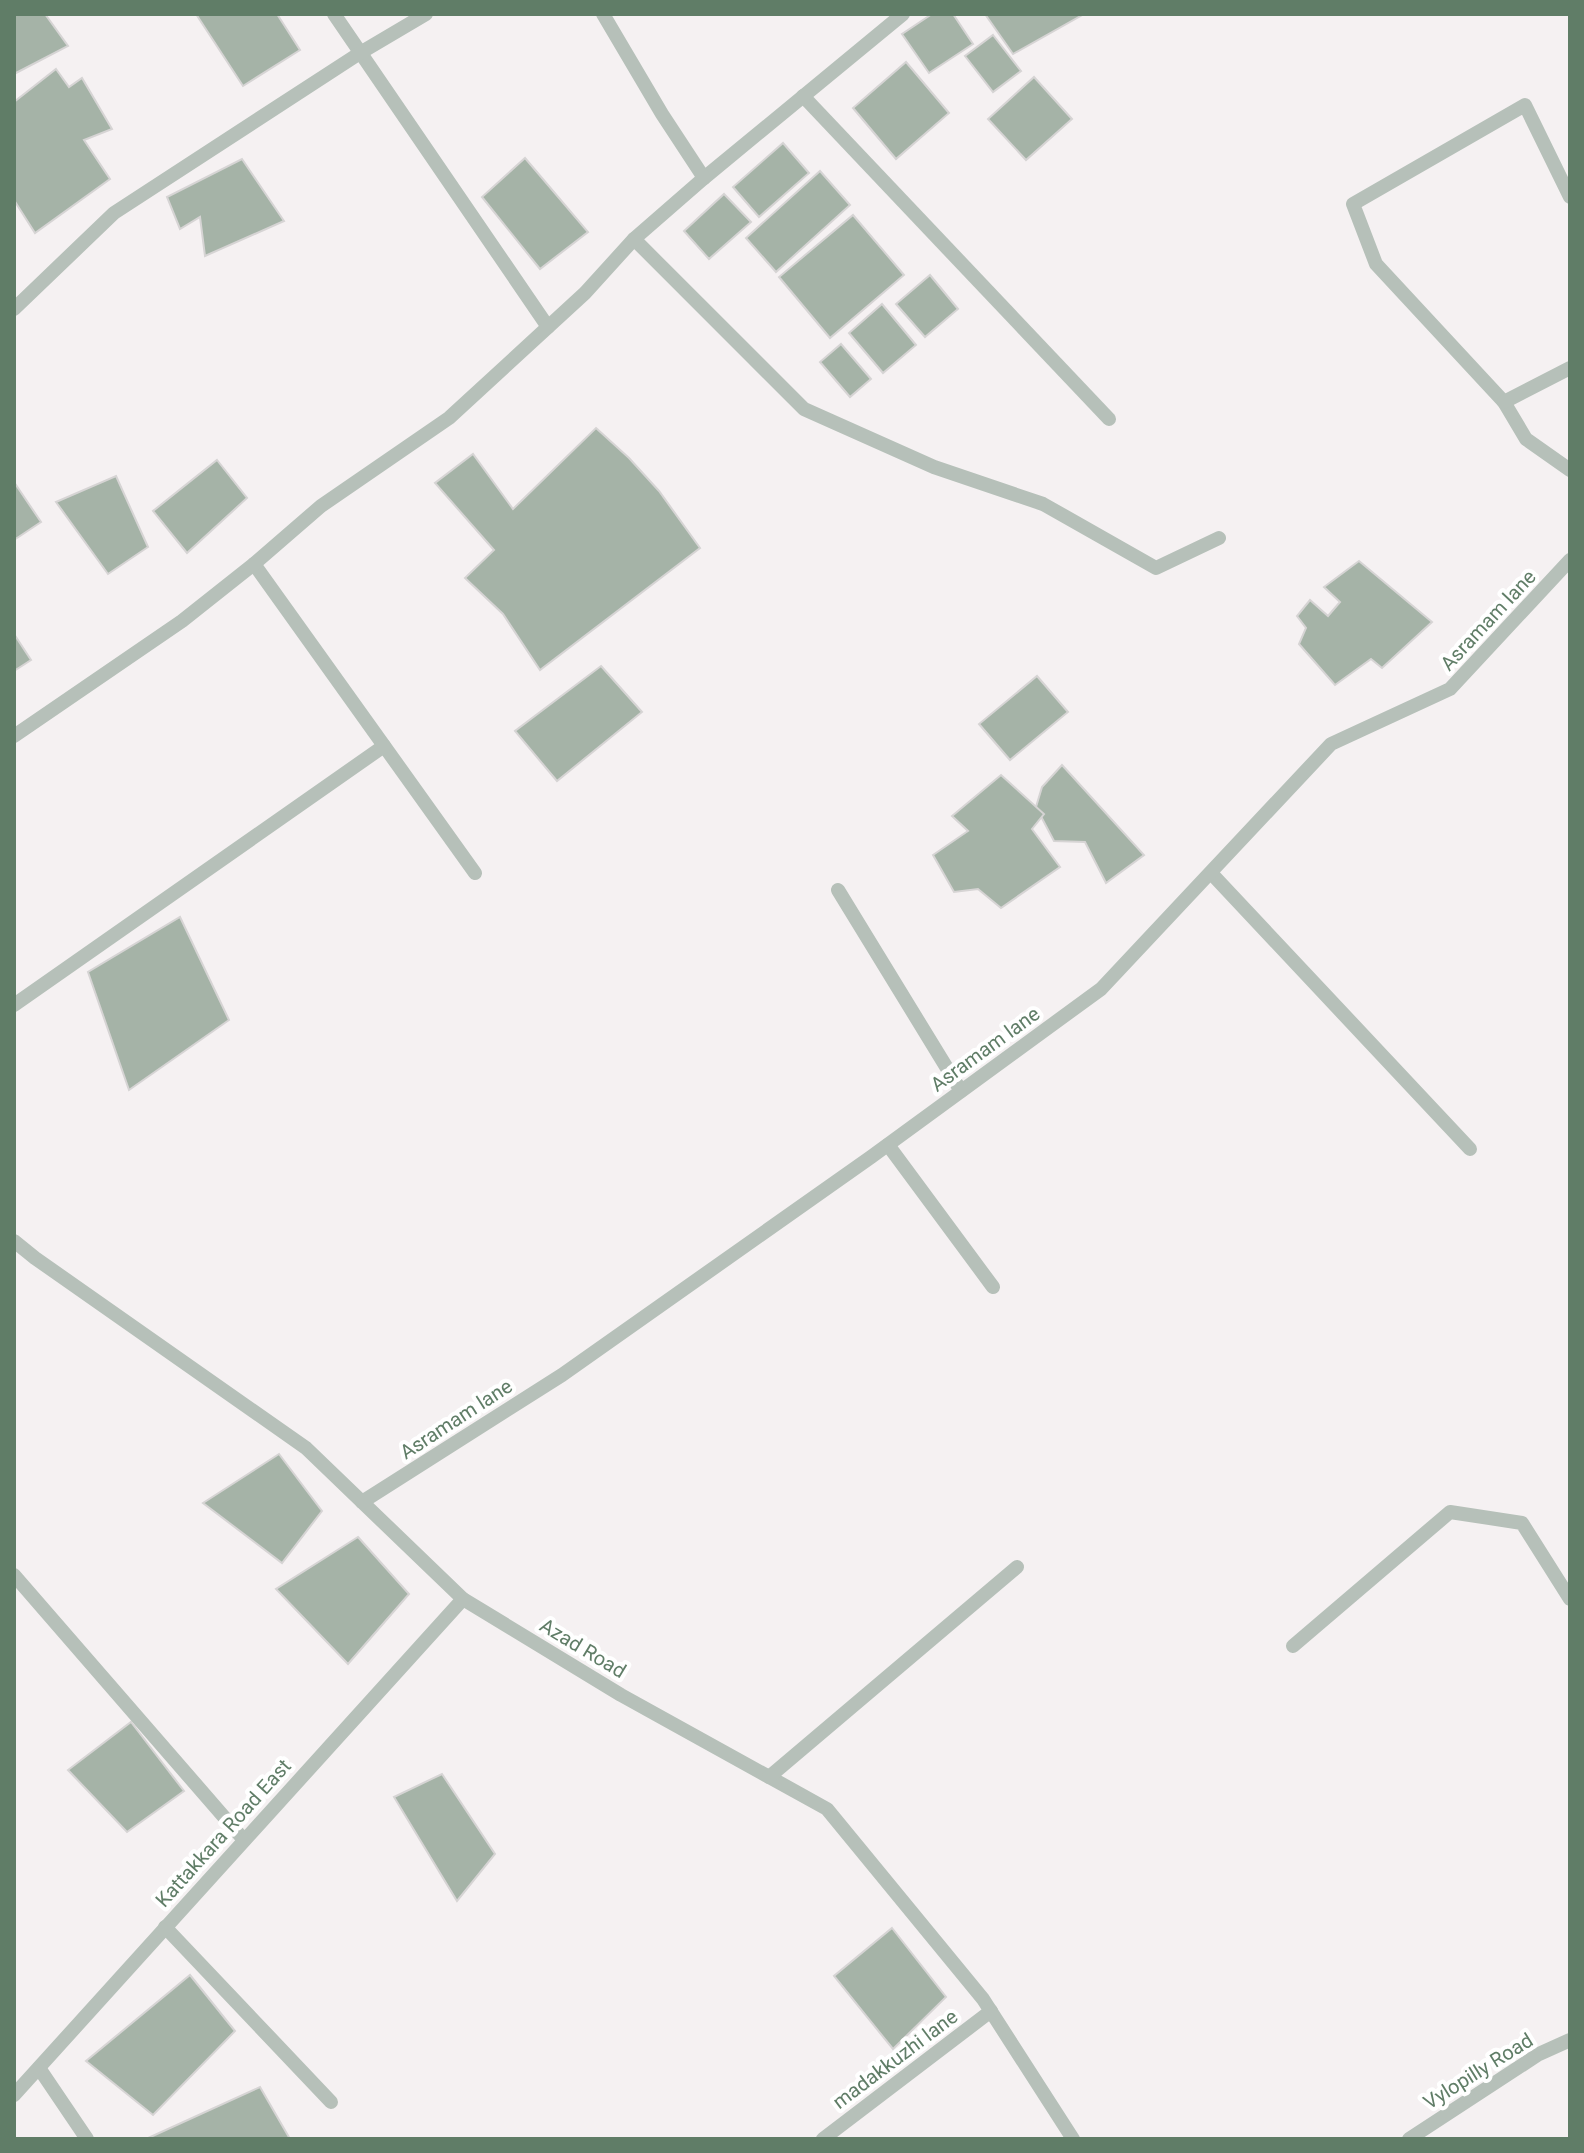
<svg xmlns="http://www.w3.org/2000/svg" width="1584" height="2153" viewBox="0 0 1584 2153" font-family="Roboto,sans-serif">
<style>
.building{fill:#a5b3a7;stroke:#d6d4d4;stroke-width:2}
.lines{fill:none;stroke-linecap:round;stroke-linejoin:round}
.minor{stroke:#b6c0b9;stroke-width:14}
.labels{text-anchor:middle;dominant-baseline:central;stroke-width:8;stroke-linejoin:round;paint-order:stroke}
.street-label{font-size:20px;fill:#607d67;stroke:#fff}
</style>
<rect width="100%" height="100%" fill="#f5f1f2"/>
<g class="building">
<path d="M14,14H45L68,46L14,74Z"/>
<path d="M196,14H277L300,50L243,86Z"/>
<path d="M932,14H953L973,44L929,73L902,34Z"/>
<path d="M985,14H1084L1013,54Z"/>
<path d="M993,35L1021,71L993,92L965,56Z"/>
<path d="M906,62L949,113L896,159L853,108Z"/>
<path d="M56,69L69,87L82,78L112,129L84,140L110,179L35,233L14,200V102Z"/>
<path d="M1034,77L1072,119L1026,160L988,119Z"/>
<path d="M783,143L809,173L759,217L733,187Z"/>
<path d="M525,158L588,232L540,269L482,197Z"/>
<path d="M242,159L284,221L205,256L200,217L180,229L167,197Z"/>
<path d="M820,171L850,205L776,272L746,238Z"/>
<path d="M724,194L751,222L709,259L684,231Z"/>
<path d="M853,215L904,275L830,338L779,277Z"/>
<path d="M930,275L958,309L925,337L896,304Z"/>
<path d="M882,304L916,345L883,373L849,333Z"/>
<path d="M841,344L871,379L850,397L820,362Z"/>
<path d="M596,428L629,458L659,491L700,548L540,670L503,614L465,578L494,550L435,483L473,454L513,509Z"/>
<path d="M217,460L247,498L187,553L153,511Z"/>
<path d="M116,476L148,547L108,574L56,502Z"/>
<path d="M14,482L41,522L14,540Z"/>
<path d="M1359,561L1432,622L1382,668L1371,659L1335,685L1299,644L1306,628L1297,616L1310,600L1328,616L1340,602L1324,587Z"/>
<path d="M14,634L31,660L14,671Z"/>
<path d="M601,666L642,712L557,781L515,731Z"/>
<path d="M1037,676L1068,712L1010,760L979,724Z"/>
<path d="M1062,765L1144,855L1106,883L1085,842L1054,841L1036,807L1042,787Z"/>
<path d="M1001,775L1044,814L1032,829L1060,867L1001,908L978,889L954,892L933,855L968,831L952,816Z"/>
<path d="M180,917L229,1020L129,1090L88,972Z"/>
<path d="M279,1454L322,1511L282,1563L203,1503Z"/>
<path d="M358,1537L409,1594L348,1664L276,1589Z"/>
<path d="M131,1722L184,1791L127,1832L68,1770Z"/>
<path d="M442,1774L495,1854L457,1901L394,1797Z"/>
<path d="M892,1928L946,1997L893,2049L834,1976Z"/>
<path d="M190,1975L235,2031L153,2115L86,2061Z"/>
<path d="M260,2087L290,2139H146Z"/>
</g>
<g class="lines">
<g class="minor">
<path d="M334,14L548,327"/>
<path d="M803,96L1109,419"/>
<path d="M704,178L903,14"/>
<path d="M1570,197L1525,105L1353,204L1376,264L1504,402L1526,439L1570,470"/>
<path d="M634,239L804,409L934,467L1043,504L1156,568L1219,538"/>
<path d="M14,309L114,213L360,53L426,14"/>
<path d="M1504,402L1570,368"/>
<path d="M254,564L475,873"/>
<path d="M14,736L182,621L254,564L321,506L449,418L585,293L634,239L704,178L662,114L603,14"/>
<path d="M1211,873L1470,1149"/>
<path d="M838,890L961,1091"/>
<path d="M14,1005L384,746"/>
<path d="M888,1145L993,1287"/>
<path d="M14,1241L35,1258L306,1448L463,1599L621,1695L827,1809L983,1999L1073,2139"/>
<path d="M362,1502L562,1375L871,1157L1101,989L1331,744L1450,689L1570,560"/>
<path d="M14,1575L244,1840"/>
<path d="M1293,1646L1450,1512L1522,1523L1570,1599"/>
<path d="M769,1777L1017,1567"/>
<path d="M165,1927L331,2102"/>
<path d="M39,2068L87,2139"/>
<path d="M14,2095L463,1599"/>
<path d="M823,2139L991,2011"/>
<path d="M1409,2139L1539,2054L1570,2040"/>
</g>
</g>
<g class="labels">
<g class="street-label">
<text transform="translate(1488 620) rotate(-47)">Asramam lane</text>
<text transform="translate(985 1049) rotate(-36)">Asramam lane</text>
<text transform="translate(456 1419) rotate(-33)">Asramam lane</text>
<text transform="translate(583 1648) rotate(31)">Azad Road</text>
<text transform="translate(223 1833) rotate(-48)">Kattakkara Road East</text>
<text transform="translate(895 2059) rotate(-37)">madakkuzhi lane</text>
<text transform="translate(1478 2071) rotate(-32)">Vylopilly Road</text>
</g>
</g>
<rect width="1584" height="2153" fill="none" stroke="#607d67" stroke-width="32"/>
</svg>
